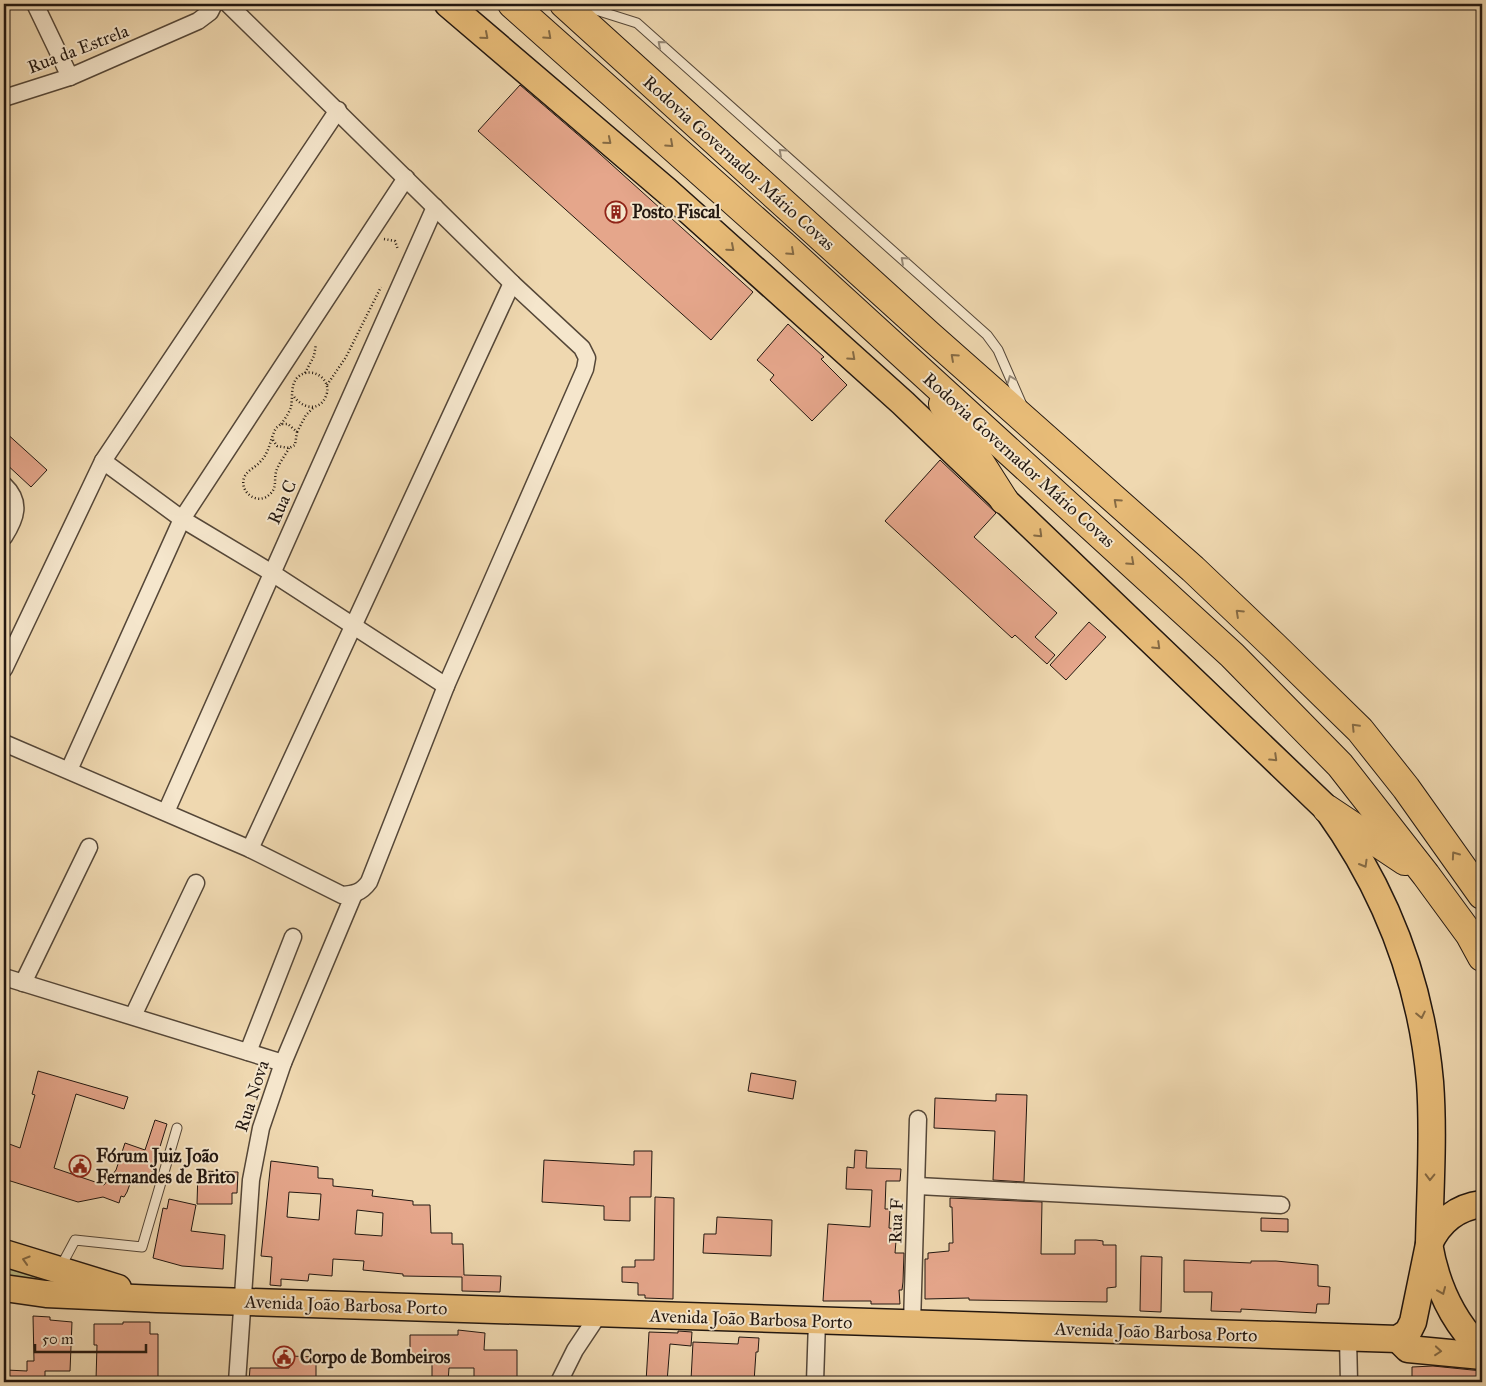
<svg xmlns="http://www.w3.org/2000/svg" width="1486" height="1386" viewBox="0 0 1486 1386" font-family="'IM FELL Great Primer',serif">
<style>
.green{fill:#bebe88;stroke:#706a4c}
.building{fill:#e5a68b;stroke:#221710;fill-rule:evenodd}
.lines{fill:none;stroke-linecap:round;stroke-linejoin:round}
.lane-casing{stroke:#554738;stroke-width:11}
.street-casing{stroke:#554738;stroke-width:19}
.primary-casing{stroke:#221710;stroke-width:29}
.highway-casing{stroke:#221710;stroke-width:30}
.path{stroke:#221710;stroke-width:2.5;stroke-dasharray:1 2.5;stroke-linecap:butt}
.lane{stroke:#f5e6cc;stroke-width:9}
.street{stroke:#f5e6cc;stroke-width:16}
.primary{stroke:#e8bc78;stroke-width:26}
.highway{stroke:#e8bc78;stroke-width:28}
.oneway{stroke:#856a44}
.oneway2{stroke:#968977}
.labels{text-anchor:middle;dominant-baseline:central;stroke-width:4;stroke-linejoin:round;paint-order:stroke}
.street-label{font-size:18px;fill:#221710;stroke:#f5e6cc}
.poi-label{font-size:18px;font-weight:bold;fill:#221710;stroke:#f5e6cc;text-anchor:start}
</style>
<rect width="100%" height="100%" fill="#efd8b0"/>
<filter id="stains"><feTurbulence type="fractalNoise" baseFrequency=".004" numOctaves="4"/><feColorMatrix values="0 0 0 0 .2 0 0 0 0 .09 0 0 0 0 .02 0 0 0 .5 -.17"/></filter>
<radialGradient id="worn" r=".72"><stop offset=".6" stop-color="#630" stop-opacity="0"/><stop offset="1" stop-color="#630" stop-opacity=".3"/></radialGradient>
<path class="green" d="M4,1262L114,1293L4,1277Z"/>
<g class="building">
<path d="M520,85L590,145L753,292L711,340L478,131Z"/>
<path d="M788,324L824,357L821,359L847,385L812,421L770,380L774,375L757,360Z"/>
<path d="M4,431L47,470L31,487L4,462Z"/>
<path d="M940,460L996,513L974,537L1057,613L1035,637L1055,655L1047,664L1015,635L1012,638L885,521Z"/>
<path d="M1089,622L1106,637L1066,680L1050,665Z"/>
<path d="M38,1071L128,1097L124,1109L76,1094L54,1168L104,1185L116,1170L125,1143L145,1150L155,1120L167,1124L150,1179L134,1173L127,1192L124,1197L121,1196L119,1203L103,1197L78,1202L4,1179V1142L20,1148L35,1095L32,1094Z"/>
<path d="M751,1073L796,1081L793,1099L748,1091Z"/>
<path d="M996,1094L1027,1095L1024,1182L993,1180L995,1131L934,1128L935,1098L996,1101Z"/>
<path d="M855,1150L867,1151L866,1168L901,1169L900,1181H886L885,1209H890L889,1228L897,1229L895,1253H904L903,1282L902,1290H899L900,1304H871V1301H823L828,1224L870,1227L872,1190L846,1189L847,1167L854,1168Z"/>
<path d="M634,1151H652L651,1197H630V1221L604,1220V1206L542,1202L544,1160L634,1165Z"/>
<path d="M271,1161L318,1167V1178L333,1179V1186L373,1190L372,1196L413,1201V1205H430L431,1233H452V1244H463L464,1275L501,1276L500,1292L462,1291V1277L403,1276V1274L363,1270L364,1261L333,1259L332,1276L309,1274L308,1281L281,1279V1286L270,1285L272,1257L261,1256ZM289,1192L321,1194L319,1220L287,1217ZM357,1210L383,1213L382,1236L355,1234Z"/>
<path d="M198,1171L238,1172L237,1193H232V1204H197Z"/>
<path d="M655,1197L674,1198L673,1299L645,1298V1295H638V1283L622,1282V1267H635V1260H654Z"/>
<path d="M950,1198L1042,1202L1041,1254H1075V1240H1096L1103,1241V1245H1116V1287L1107,1288V1302L969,1300V1298L925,1299V1259H928V1253L949,1251V1243H953L952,1207H950Z"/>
<path d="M169,1199L196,1205L191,1231L225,1235L223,1269L182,1266L153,1258L163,1208L167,1209Z"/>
<path d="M717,1217L772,1220L771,1256L703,1253L704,1234H716Z"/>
<path d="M1261,1218L1288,1219V1232L1261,1231Z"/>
<path d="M1141,1256L1162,1257L1161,1312L1140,1311Z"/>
<path d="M1184,1260L1251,1263V1261H1276L1318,1265V1286L1330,1287L1329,1304H1317L1316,1313L1241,1309V1312L1211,1311L1212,1292H1184Z"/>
<path d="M33,1316L50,1317V1320L72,1322L70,1371H45V1382H6V1370L27,1371V1361H34Z"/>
<path d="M123,1322H150V1334H158V1382L96,1380L97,1345H94V1324H123Z"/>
<path d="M458,1330L485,1333L484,1350H517V1382L474,1379V1368H449L448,1382H432V1360L424,1354H410V1335H458Z"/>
<path d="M678,1331L692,1332L691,1346L670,1344L667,1382H646L649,1332L678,1333Z"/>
<path d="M739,1337L759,1338L758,1352H756L754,1382L691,1380L693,1342L738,1344Z"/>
<path d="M290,1356L316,1357V1382H249L250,1368H289Z"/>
<path d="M1433,1366L1482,1371V1380L1412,1382V1367Z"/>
</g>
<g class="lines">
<g class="lane-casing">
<g id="lane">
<path d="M577,4L637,23L987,335L998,350L1022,405"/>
<path d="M60,1268L75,1240L142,1247L177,1128"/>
</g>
</g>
<g class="street-casing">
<g id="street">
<path d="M35,4L70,77"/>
<path d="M4,98L70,77L198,21L210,12L214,4"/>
<path d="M103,461L182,519L272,573L446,686"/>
<path d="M4,485C22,502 16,518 4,537"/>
<path d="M4,669L103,461L338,110"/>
<path d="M4,743L250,849L342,895C354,894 361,893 369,882L446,686L585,369L587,358L582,348L512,283L228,4"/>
<path d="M69,770L182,519L406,178"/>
<path d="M166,812L435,207"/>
<path d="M250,849L512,283"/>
<path d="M4,977L283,1063"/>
<path d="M23,983L89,847"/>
<path d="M133,1016L196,883"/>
<path d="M248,1052L293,937"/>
<path d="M918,1186L1281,1205"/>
<path d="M912,1324L918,1119"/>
<path d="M1348,1338L1349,1382"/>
<path d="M237,1382L251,1180L261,1128L283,1063L354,894"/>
<path d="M559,1382L575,1350L599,1314"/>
<path d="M815,1382L817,1321"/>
</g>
</g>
<g class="primary-casing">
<g id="primary">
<path d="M448,4L667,191L903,403L1327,809C1386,891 1421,981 1430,1082C1434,1135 1430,1191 1429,1244C1436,1285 1452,1321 1482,1350"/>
<path d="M4,1253L118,1288"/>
<path d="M4,1288L46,1294L157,1299L1398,1339L1408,1332L1413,1322L1429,1244C1439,1222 1457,1207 1482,1204"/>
<path d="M1398,1339L1408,1349L1482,1356"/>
</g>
</g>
<g class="highway-casing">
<g id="highway">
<path d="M512,4L784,246L1232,655L1340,765L1426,875L1470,935L1482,957"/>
<path d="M564,4L928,334L1193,569L1274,646L1360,730L1406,788L1482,895"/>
<path d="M943,404L1004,500"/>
<path d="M1327,809L1405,861"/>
</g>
</g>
<g class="path">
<path d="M384,239L395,241L398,250"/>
<path d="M305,373L314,356L316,344"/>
<path d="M327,385L346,357L381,287"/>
<path d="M281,424C285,419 289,413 291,407C293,398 290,384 298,377C311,365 333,379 326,396C319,413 301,408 293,395"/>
<path d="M297,432L306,415L314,407"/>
<path d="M273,440L277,446L289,448L295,445L297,432L288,424H281L276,428C270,439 270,452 260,462C255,468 247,470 244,478C239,493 259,506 270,494C277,488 274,480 276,472C278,464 285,456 289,448"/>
</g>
<use href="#lane" class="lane"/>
<use href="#street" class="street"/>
<use href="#primary" class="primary"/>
<use href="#highway" class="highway"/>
</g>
<defs><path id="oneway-chevron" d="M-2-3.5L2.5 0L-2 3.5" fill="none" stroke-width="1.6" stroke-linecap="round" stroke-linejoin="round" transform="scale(1.25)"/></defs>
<g class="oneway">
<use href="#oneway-chevron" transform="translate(485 36) rotate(41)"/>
<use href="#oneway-chevron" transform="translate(548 36) rotate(42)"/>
<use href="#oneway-chevron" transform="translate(608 141) rotate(40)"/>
<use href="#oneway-chevron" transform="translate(670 144) rotate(42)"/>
<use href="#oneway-chevron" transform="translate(731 248) rotate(41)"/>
<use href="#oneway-chevron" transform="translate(791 252) rotate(42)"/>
<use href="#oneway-chevron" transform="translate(852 357) rotate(42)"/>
<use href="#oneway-chevron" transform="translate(954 357) rotate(-138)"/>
<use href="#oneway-chevron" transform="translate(1117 502) rotate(-138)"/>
<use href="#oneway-chevron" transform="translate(1039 534) rotate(44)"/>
<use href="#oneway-chevron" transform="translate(1131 562) rotate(42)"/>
<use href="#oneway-chevron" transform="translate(1239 613) rotate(-137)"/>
<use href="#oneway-chevron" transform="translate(1157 646) rotate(44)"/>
<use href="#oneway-chevron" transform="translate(1355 727) rotate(-134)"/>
<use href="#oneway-chevron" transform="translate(1274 758) rotate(44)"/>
<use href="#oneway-chevron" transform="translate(1455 855) rotate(-125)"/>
<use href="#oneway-chevron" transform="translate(1364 864) rotate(60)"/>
<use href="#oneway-chevron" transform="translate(1421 1015) rotate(78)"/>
<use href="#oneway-chevron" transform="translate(1430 1177) rotate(91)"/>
<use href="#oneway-chevron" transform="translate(26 1260) rotate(-163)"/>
<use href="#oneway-chevron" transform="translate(1442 1291) rotate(67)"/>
<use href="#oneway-chevron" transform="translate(1438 1351) rotate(5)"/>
</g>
<g class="oneway2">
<use href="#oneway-chevron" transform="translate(661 44) rotate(-139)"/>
<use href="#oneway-chevron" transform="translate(782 152) rotate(-138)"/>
<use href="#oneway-chevron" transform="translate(904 260) rotate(-138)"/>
<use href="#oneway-chevron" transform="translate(1011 379) rotate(-111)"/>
</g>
<defs>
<g id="building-ring" transform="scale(1.125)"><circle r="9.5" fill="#f5e6cc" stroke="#8f2418" stroke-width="1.5"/><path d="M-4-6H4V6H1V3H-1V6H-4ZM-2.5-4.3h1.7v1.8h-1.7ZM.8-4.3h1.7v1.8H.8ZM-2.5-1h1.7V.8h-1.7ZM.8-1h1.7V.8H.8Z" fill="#8f2418"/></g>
<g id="civic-ring" transform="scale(1.125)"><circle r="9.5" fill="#f5e6cc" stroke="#8f2418" stroke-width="1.5"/><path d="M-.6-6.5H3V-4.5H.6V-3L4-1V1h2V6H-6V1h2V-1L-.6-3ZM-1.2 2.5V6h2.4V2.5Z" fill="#8f2418"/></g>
</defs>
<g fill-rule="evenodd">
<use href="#building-ring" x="616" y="212"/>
<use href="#civic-ring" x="80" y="1166"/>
<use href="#civic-ring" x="284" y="1357"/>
</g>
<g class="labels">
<g class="street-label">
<text transform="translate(78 49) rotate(-21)">Rua da Estrela</text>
<text transform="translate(739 163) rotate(42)">Rodovia Governador Mário Covas</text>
<text transform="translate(1019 460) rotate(42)">Rodovia Governador Mário Covas</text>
<text transform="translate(282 502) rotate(-66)">Rua C</text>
<text transform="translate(252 1096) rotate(-72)">Rua Nova</text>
<text transform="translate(896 1221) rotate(-88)">Rua F</text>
<text transform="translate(346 1305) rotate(2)">Avenida João Barbosa Porto</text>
<text transform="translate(751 1319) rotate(2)">Avenida João Barbosa Porto</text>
<text transform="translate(1156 1332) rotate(2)">Avenida João Barbosa Porto</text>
</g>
<g class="poi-label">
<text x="632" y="212">Posto Fiscal</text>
<text x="96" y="1156">Fórum Juiz João<tspan x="96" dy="21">Fernandes de Brito</tspan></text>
<text x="300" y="1357">Corpo de Bombeiros</text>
</g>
</g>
<rect width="1486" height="1386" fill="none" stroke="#efd8b0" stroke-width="20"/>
<rect x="5" y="5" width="1476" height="1376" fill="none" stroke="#221710" stroke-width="2.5"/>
<rect x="10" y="10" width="1466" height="1366" fill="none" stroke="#221710"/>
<path d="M35 1344v8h111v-8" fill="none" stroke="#221710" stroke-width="2.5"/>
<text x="42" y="1344" font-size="15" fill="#221710" stroke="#f5e6cc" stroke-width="4" paint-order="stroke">50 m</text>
<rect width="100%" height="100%" filter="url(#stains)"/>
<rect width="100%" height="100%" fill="url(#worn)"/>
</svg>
